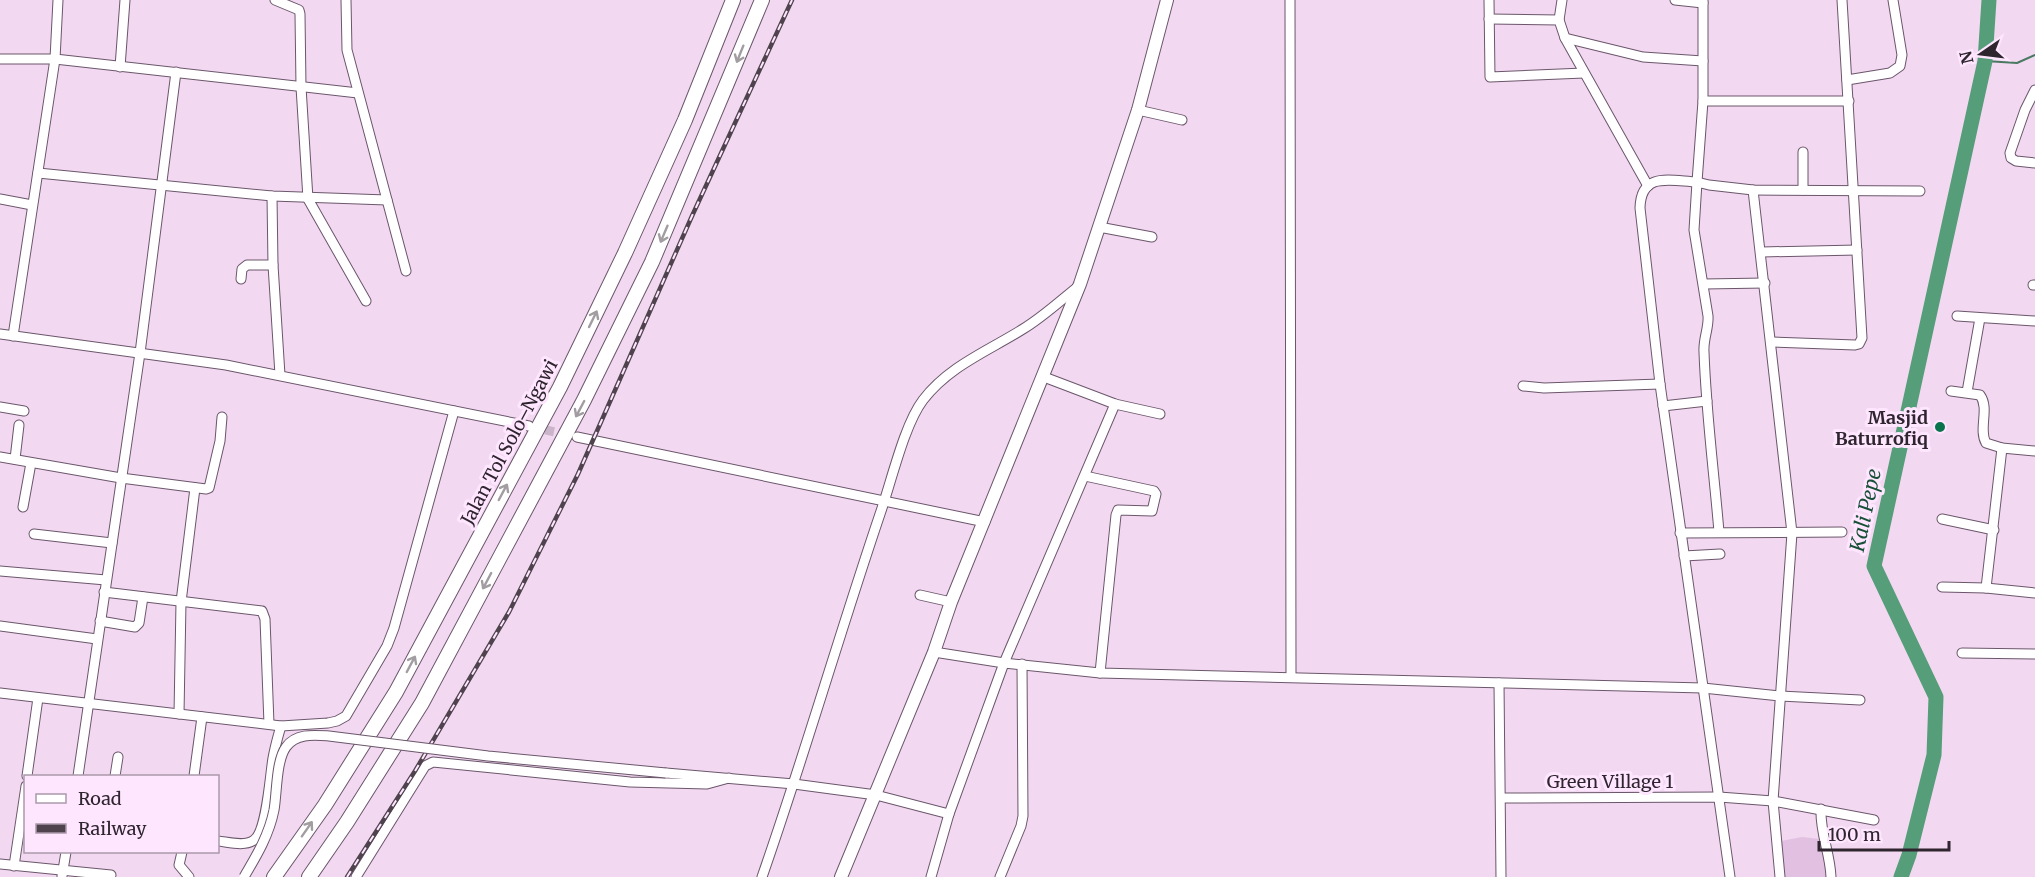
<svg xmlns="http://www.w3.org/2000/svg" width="2035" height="877" viewBox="0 0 2035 877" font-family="Merriweather,serif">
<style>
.green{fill:#e2c0e2}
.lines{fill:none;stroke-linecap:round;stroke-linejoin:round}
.stream{stroke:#4a7962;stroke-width:2}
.river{stroke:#569d79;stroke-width:15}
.minor-tunnel{stroke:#cbb5ca;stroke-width:9;stroke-dasharray:9 4.5;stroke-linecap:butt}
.minor-casing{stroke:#6b566b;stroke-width:11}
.major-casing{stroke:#6b566b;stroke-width:14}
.highway-casing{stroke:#6b566b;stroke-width:16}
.minor{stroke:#fff;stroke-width:9}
.major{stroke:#fff;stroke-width:12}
.highway{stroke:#fff;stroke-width:14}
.rail-casing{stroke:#4f434e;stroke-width:4.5}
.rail{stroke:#ffe6ff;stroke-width:2;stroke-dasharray:7;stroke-linecap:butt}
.minor-bridge-casing{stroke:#6b566b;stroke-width:11;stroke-linecap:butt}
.minor-bridge{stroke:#fff;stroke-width:9}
.oneway{stroke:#a19da1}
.poi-dot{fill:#09734b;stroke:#ffe6ff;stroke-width:2}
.labels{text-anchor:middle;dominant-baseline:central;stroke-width:6;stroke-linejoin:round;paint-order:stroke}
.poi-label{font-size:18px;font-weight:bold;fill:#2e252e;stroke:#ffe6ff;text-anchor:end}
.street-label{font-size:18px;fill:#2e252e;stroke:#ffe6ff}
.water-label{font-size:20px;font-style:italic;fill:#185037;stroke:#ffe6ff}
</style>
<rect width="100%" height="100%" fill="#f2d9f1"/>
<path class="green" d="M1802,837L1820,839L1825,850L1827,877H1784L1781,841Z"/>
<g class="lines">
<path class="stream" d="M1985,61L2017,63L2035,55"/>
<path class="river" d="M1901,877L1909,855L1934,755L1936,697L1874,566L1985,61L1989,0"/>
<path class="minor-tunnel" d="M532,427L569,435"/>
<g class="minor-casing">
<g id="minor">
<path d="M275,0L299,10L300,14L301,87L308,199L366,301"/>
<path d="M346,0L347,50L406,271"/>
<path d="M1290,0L1291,677"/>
<path d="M1489,0L1490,77L1584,73"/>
<path d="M1675,0L1703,3"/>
<path d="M1703,0V101L1697,182C1671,181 1641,171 1640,208L1660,384L1730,877"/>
<path d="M1489,19L1559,20L1565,38L1648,186"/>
<path d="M1559,20L1562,0"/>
<path d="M1565,38L1643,57L1703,61"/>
<path d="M0,59H55L358,93"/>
<path d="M120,67L125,0"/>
<path d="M1847,80L1890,73L1900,66L1902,55L1893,0"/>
<path d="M2035,90L2025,110L2010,153L2011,158L2016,161L2035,163"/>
<path d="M1703,101H1849"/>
<path d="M1138,110L1182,120"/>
<path d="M38,173L272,196L387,200"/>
<path d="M1753,190L1792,533L1773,801L1780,877"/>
<path d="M1803,190V152"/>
<path d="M272,196L273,265L280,375"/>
<path d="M0,199L32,205"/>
<path d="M1099,227L1152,237"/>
<path d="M1762,252L1857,250"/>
<path d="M241,279L242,269L247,265H273"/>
<path d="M1704,284L1765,283"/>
<path d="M2033,285H2035"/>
<path d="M1957,316L2035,321"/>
<path d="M0,334L226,365L529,426"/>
<path d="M13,336L55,59L58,0"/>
<path d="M1772,342L1855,345L1859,344L1862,338L1842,0"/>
<path d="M1044,377L1115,404L1160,414"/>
<path d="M1523,386L1544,388L1660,384"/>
<path d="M1951,391L1980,395C1990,409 1978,429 1986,443L2002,448L2035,451"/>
<path d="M1967,392L1980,318"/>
<path d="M1663,406L1707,401"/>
<path d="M0,407L24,411"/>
<path d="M577,437L985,522"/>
<path d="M0,457L121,478L206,489L209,488L220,441L222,417"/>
<path d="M15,459L19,425"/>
<path d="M1085,476L1154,491L1156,494L1152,511L1118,510L1116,515L1100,673"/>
<path d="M23,507L31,463"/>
<path d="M1942,519L1994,530"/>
<path d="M1719,532C1714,472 1706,412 1704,352C1703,339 1709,328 1708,316L1694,230L1697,182L1709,185L1753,190L1920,191"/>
<path d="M1680,533L1842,532"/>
<path d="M34,534L112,543"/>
<path d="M1684,556L1720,554"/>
<path d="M0,571L106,580"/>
<path d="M1942,587L1986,588L2035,593"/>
<path d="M1986,588L2002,448"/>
<path d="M104,592L262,611L265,619L269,724"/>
<path d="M920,595L951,602"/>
<path d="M100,621L135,627L139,623L143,597"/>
<path d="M0,626L97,639"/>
<path d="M934,652L1004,663L1100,673L1703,688L1780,696L1860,700"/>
<path d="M1962,653L2035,654"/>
<path d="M1499,683L1501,877"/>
<path d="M0,693L281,726L328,723L337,721L346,716L387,646L394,628L454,411"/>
<path d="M179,714L181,602L195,488"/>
<path d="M666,773L794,784L876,795L949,814"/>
<path d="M27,776L38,698"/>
<path d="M78,776L140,353L176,72"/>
<path d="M115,776L118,757"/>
<path d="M194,776L202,717"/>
<path d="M1501,798L1719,797L1773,801L1874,820"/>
<path d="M1821,809C1820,834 1830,852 1831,877"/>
<path d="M218,841C228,842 245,847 254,840C267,831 270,775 273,758C275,747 278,736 281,726"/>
<path d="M182,852L179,865L189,877"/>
<path d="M0,864L111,875"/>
<path d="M14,866L26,786"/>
<path d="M62,876L66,852"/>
<path d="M356,877L425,766L433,762L630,782L707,784L729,778"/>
<path d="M762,877C804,757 839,635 880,514C891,483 904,425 923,400C949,366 988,351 1023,329C1043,317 1061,300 1080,285"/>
<path d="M931,877L949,814L1004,663L1115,404"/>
<path d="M1000,877L1021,826L1023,816L1022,664"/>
</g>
</g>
<g class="major-casing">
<path id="major" d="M841,877L934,652L951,602L1080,284L1138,110L1167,0"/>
</g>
<g class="highway-casing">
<g id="highway">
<path d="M274,877L325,805L396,692L560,387L625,253L685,120L733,0"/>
<path d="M309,877L347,822L422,703L584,400L652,262L762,0"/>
</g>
</g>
<use href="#minor" class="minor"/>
<use href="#major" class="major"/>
<use href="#highway" class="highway"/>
<g class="rail-casing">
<path id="rail" d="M347,877L415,771L509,612L578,474L692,216L792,0"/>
</g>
<use href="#rail" class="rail"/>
<g class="minor-bridge-casing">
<path id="minor-bridge" d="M244,877C257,855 269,835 274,810C277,793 276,761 286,747C296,733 314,735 329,736L488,756L666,773"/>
</g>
<use href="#minor-bridge" class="minor-bridge"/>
</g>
<defs><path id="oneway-shaft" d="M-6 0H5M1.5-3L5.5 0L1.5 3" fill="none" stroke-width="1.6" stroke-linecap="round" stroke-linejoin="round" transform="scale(1.5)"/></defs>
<g class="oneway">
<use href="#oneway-shaft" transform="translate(740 54) rotate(112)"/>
<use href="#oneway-shaft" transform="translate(664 234) rotate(113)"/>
<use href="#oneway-shaft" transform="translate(593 319) rotate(-64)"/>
<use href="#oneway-shaft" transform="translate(580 409) rotate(118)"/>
<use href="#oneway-shaft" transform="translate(503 492) rotate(-62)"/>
<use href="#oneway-shaft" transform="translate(487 581) rotate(118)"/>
<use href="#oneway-shaft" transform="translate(411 664) rotate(-62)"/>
<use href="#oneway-shaft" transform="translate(307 829) rotate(-55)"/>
</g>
<circle class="poi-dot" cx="1940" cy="427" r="6"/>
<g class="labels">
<g class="poi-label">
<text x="1928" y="417">Masjid<tspan x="1928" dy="21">Baturrofiq</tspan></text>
</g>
<g class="street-label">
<text transform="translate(509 442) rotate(-62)">Jalan Tol Solo–Ngawi</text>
<text x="1610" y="781">Green Village 1</text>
</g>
<g class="water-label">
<text transform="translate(1865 510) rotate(-78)">Kali Pepe</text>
</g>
</g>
<rect x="24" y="775" width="195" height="78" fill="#ffe6ff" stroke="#ab99ab" stroke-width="1.5"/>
<rect x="36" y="794" width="30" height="9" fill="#ffffff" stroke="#ab99ab" stroke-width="1.5"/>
<text x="78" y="805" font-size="18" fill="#2e252e">Road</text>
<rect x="36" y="824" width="30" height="9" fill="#4f434e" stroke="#ab99ab" stroke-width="1.5"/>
<text x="78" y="835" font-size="18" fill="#2e252e">Railway</text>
<g transform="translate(1981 54) rotate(256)" stroke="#ffe6ff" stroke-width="4.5" paint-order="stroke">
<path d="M0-4.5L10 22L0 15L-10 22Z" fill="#2e252e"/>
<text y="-9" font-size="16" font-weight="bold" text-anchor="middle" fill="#2e252e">N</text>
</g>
<path d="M1819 841v9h130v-9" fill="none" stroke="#2e252e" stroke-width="3"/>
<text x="1828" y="841" font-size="18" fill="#2e252e" stroke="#ffe6ff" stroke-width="4.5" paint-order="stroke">100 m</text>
</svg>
